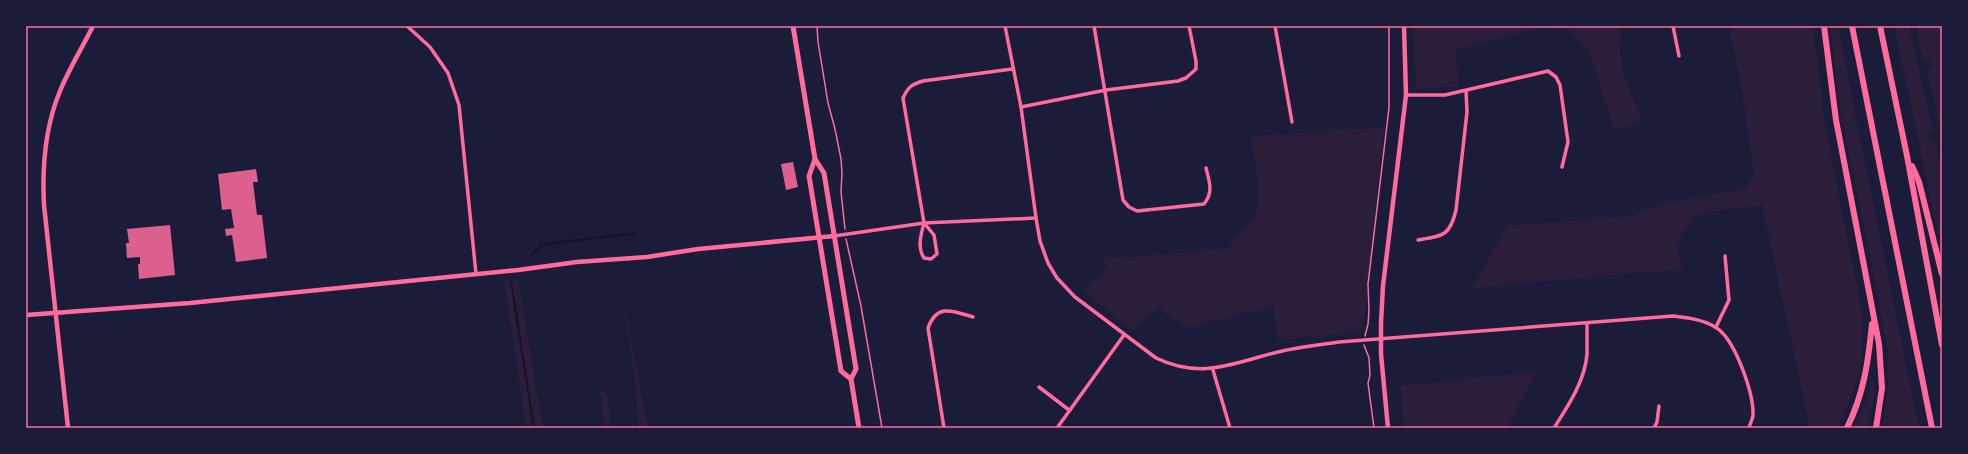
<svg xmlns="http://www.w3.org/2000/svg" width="1968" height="454" viewBox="0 0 1968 454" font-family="'Open Sans',sans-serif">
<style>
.green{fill:#2a1e3b}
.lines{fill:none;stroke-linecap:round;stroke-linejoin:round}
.stream{stroke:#12122b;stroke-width:2}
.building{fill:#dd5f8e}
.path{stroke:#ff6b9d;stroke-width:1.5}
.minor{stroke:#ff6b9d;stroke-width:3.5}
.tertiary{stroke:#ff6b9d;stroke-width:4.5}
.secondary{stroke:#ff6b9d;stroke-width:5}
.motorway{stroke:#ff6b9d;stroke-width:6}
.neatline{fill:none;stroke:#ff6b9d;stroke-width:1.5}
</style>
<rect width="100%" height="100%" fill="#1b1b3a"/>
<g class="green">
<path d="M1413,26H1622L1620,40L1622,72L1643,122L1614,129L1589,50L1566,29L1547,26L1456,50L1458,87L1416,89Z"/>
<path d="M1729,26H1813L1825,124L1863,317L1861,371L1838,428H1810L1762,205L1695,214L1676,246L1683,269L1472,288L1507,225L1626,217L1663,204L1746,188L1754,176L1743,95Z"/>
<path d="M1830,26H1839L1855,114L1919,428H1882L1888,390V352L1867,240L1840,112Z"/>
<path d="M1894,26H1909L1933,131L1928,135L1929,140L1936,144L1942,169V253Z"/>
<path d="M1916,26H1942V138L1927,70L1933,67L1930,60L1923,61Z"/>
<path d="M1384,127L1363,330L1278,341L1273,306L1189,327L1174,319L1158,307L1133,331L1083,291L1108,268L1100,259L1226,249L1257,214V176L1251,136Z"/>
<path d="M518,280L543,428H526L504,281Z"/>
<path d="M625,312L626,313L648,428H639L634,374Z"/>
<path d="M1537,371L1507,428H1404L1400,386Z"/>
<path d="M1871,382L1875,383L1874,400L1868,425L1866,428H1853L1866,401Z"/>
<path d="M600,389L607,395L611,428H605Z"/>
</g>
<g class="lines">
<g class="stream">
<path d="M532,255L537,249L545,244L636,233"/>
<path d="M511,282L534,428"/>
</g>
</g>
<g class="building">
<path d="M793,162L798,187L786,190L781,164Z"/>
<path d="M256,169L258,182H253L257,215H262L267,258L236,262L232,235L226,236L225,229L234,228L231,209L222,210L218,174Z"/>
<path d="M170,225L175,275L139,279L138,264H140V257L127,258L126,243H129L127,229Z"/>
</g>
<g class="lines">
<g class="path">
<path d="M817,26L818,42L828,103L835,129L841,159L842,173L841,192L845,229"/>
<path d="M846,239L861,306L882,428"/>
<path d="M1365,336L1368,324L1369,311L1368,284L1389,108V26"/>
<path d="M1364,345L1369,358L1370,375L1368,383L1374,428"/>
</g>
<g class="minor">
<path d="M407,26L430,47L448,73L459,105L476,274"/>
<path d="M1005,26L1021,107L1036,218L1040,241L1048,263L1057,278L1075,297L1156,358C1202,380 1233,363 1278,352C1298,347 1319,345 1339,342L1673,316C1687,318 1702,319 1715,327C1735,338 1754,394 1753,416C1752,420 1750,424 1749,428"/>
<path d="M1094,26L1123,200L1129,207L1137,211L1204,204C1214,192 1209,181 1206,168"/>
<path d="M1275,26L1292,122"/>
<path d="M1673,26L1679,56"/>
<path d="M1406,95H1445L1548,71L1556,77L1560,85L1568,142L1562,167"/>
<path d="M1021,107L1106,90L1178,81L1186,78L1196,69V61L1189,26"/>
<path d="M924,223L934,235L937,254L931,259L924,258C917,248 921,234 924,223L903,98C908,87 912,84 923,81L1012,69"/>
<path d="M834,236L924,223L1036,218"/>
<path d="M1418,240C1443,236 1450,236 1456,210L1467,112L1466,91"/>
<path d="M1716,327L1729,300L1725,256"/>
<path d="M1213,370L1230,428"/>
<path d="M1039,387L1069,410"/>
<path d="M944,428L928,328C937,303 953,311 973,317"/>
<path d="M1057,428L1124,335"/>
<path d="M1554,428C1568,406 1585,381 1587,354C1587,344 1587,333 1587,323"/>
<path d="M1654,428L1657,422L1659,406"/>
</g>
<g class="tertiary">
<path d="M26,315L190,303L518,270L577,262L647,257L698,249L834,236"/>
<path d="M68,428L44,205C42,167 45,127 60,91C69,69 82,48 93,26"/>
<path d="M1388,428L1381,354V323L1383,286L1406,95L1404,26"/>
</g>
<g class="secondary">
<path d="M793,26L815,159L824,173L856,369L851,379L859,428"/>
<path d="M815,159L809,176L841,371L851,379"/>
</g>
<g class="motorway">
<path d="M1824,26L1836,120L1879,344L1882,388L1876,428"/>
<path d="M1852,26L1932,428"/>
<path d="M1880,26L1907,156L1942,345"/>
<path d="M1912,166L1919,182L1942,274"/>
<path d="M1847,428C1864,393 1868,363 1872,324"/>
</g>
</g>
<rect width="1968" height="454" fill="none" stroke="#1b1b3a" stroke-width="54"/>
<rect x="27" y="27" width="1914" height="400" class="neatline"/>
</svg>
